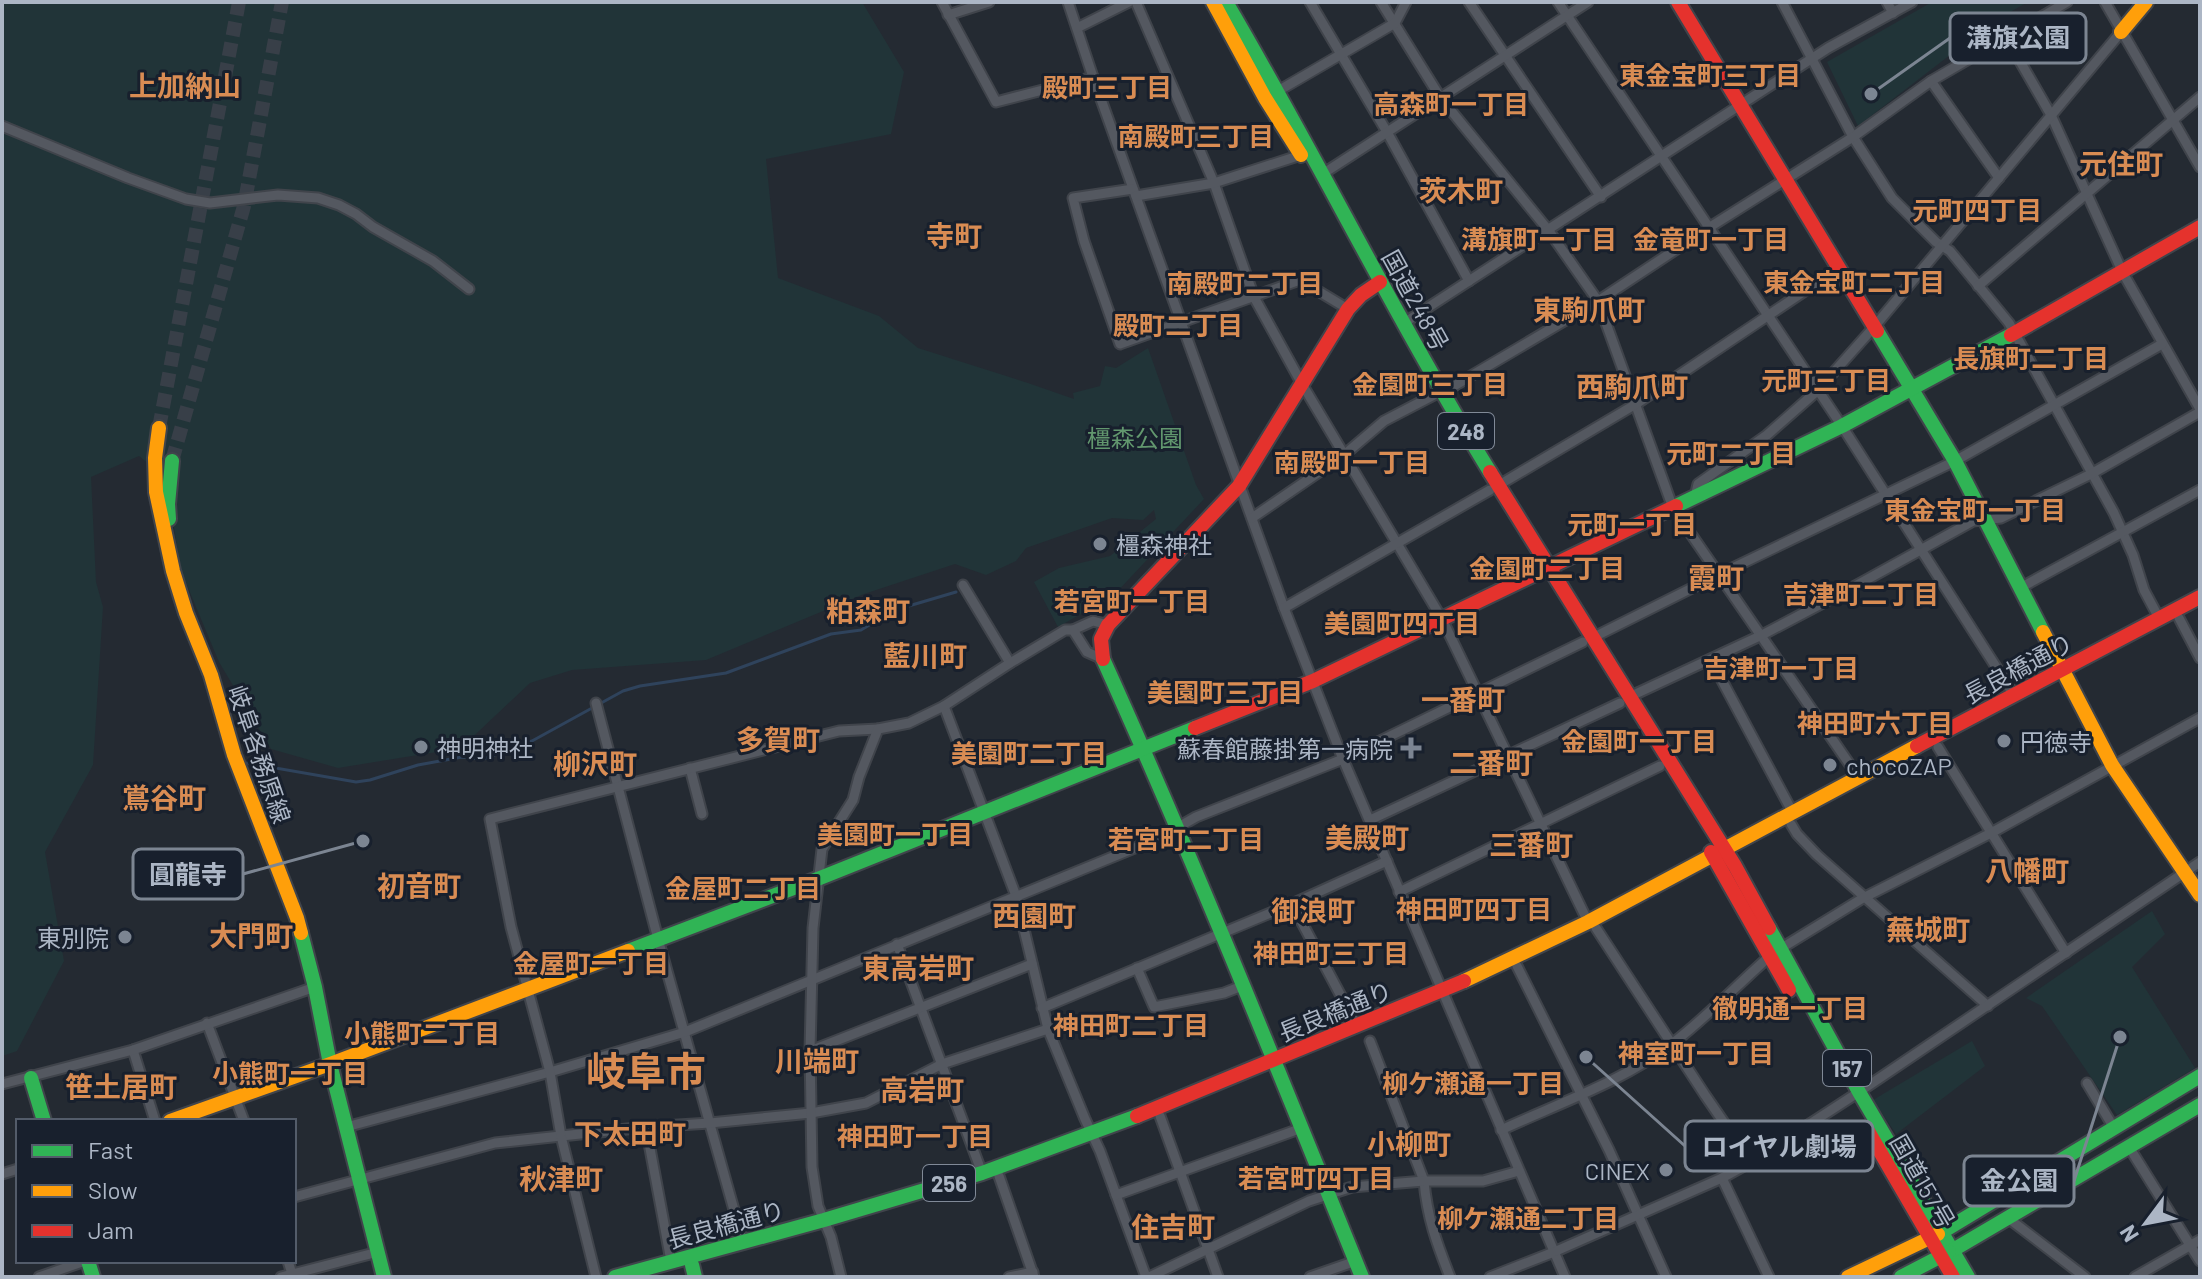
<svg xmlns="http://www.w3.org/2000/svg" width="2202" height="1279" viewBox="0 0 2202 1279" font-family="Barlow,'Noto Sans JP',sans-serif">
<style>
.green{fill:#213438}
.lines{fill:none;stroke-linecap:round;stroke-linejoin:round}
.stream{stroke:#2f435c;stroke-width:3}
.secondary-tunnel{stroke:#383f48;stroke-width:14;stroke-dasharray:14 7;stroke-linecap:butt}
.street-casing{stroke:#40444b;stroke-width:13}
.fast-casing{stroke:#40444b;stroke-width:18}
.slow-casing{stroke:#40444b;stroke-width:18}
.jam-casing{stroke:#40444b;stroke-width:18}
.street{stroke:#545860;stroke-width:9}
.fast{stroke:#30b455;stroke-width:14}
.slow{stroke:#ff9f0a;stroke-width:14}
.jam{stroke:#e5322d;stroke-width:14}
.poi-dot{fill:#7c8592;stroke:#18202d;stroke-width:3}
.labels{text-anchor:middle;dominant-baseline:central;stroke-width:6;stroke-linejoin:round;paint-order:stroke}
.shield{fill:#18202d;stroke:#808997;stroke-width:2}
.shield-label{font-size:22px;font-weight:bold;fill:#acb6c5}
.street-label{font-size:24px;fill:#acb6c5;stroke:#18202d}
.park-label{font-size:24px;fill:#62976e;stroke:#18202d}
.poi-label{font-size:24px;fill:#acb6c5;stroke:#18202d;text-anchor:start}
.neighbourhood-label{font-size:26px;font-weight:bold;fill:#d98c53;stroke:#18202d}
.quarter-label{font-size:28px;font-weight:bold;fill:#d98c53;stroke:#18202d}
.town-label{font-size:40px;font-weight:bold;fill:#d98c53;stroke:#18202d}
.leader{fill:none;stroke:#7c8592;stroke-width:3}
.callout-dot{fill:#7c8592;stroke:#18202d;stroke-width:3}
.callout{fill:#18202d;stroke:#7c8592;stroke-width:3}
.callout-label{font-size:26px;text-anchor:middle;font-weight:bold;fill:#acb6c5}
</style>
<rect width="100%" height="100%" fill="#242a32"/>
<g class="green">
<path d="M2,2H862L904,72L891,134L766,159L778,278L879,316L918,348L1028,383L1074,399L1073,393L1100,386L1105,366L1116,368L1148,348L1196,485L1204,499L1114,595L1058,627L1034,582L1059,568L1110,556L1156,519L1154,510L1143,520L1112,518L1026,548L1016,561L986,575L955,564L864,594L706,660L572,670L530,683L461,748L338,768L271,749L219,662L181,571L166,478L139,456L91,477L96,582L103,607L93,765L45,852L64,961L17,1051L2,1056Z"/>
<path d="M1932,2H2028L1994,21L1858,126L1827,62Z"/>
<path d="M2152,911L2165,934L2132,967L2195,1068L2117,1115L2042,1006L2026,998Z"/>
<path d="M1972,1041L1985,1066L1896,1134L1873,1100Z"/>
</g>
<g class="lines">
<path class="stream" d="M247,763L356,782L370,780L418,765L462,757L483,759L532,741L623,691L640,686L726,673L831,634L861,630L895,610L956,592"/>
<g class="secondary-tunnel">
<path d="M159,428L239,2"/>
<path d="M172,461L244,206L282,2"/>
</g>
<g class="street-casing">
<g id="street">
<path d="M942,2L996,102L1093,77"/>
<path d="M1068,2L1093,77L1284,608L1343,759L1565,1277"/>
<path d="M1136,2L1214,183L1254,297L1302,384L1442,619L1588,922"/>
<path d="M1310,2L1387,132L1469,281"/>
<path d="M1381,2L1440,97L1549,231L1598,301L1673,508L1859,778"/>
<path d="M1469,2L1601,197"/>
<path d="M1558,2L1842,426L2014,695"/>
<path d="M1782,2L1853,137L1892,198L1936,242L1950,251L2009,323L2114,513L2133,555L2144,590L2159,618"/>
<path d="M1887,2L1893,13"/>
<path d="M2105,2L2200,167"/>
<path d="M948,15L989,2"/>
<path d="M1077,28L1129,2"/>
<path d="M2006,37L2051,115L2123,273L2200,409"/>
<path d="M1931,81L1999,178"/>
<path d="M1278,91L1395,23L1406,2"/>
<path d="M2,126L128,178L186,199L210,203L278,195L318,198L339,205L356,214L373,227L433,261L469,289"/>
<path d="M1324,173L1588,2"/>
<path d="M1133,189L1073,198L1084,241L1120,344L1300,280L1348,309"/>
<path d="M1136,196L1214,183L1301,155"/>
<path d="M1978,286L2200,97"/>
<path d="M1404,323L1828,48L1912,2"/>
<path d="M1442,393L1598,301L1710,227L1853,137L1931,81L2067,2"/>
<path d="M1499,485L1636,404L1839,268"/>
<path d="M1695,497L1698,484L1767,435L1817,391L1874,327L2121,32"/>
<path d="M1252,518L1344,455L1384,421L1434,395"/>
<path d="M963,585L1010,663"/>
<path d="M2020,588L2200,490"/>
<path d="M1284,608L1490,490"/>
<path d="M2179,618L2200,658"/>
<path d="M1073,630L1093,621L1108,625"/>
<path d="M1592,638L1720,574L1955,461L2162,344"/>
<path d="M1711,660L1793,813"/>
<path d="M1629,697L1762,635L1857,585L1973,521L2001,518L2091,474L2200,412"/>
<path d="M596,703L658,939L743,1242"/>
<path d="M944,706L1016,896L1048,1029L1085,1119L1100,1151L1146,1277"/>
<path d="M1938,747L2066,953"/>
<path d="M690,768L702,814"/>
<path d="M1370,820L1620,703"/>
<path d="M1791,824L1797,834L1817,855L1988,1006"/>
<path d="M1399,892L1660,766"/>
<path d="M1292,904L1357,1026"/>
<path d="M1596,928L1705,1095L1751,1162"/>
<path d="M897,944L982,1173"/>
<path d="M1780,949L1863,898L1991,833L2200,718"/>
<path d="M1517,966L1609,1150L1666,1277"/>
<path d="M1137,968L1154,1007L1224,993L1242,986"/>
<path d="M1042,1008L1292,904L1387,861"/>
<path d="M207,1023L244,1121"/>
<path d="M1370,1041L1424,1181C1427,1217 1437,1244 1450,1277"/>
<path d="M133,1050L155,1121"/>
<path d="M810,1051L1032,964"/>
<path d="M2087,1083L2114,1128"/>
<path d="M2,1084L133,1050L315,987"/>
<path d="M1160,1116L1218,1277"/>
<path d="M346,1127L550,1072L685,1032L1159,838L1196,817L1343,759L1583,642"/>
<path d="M646,1127L671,1261"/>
<path d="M1501,1130C1555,1105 1626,1080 1673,1043C1707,1017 1737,985 1770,956"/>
<path d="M2129,1147L2200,1261"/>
<path d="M2,1174L18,1169"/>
<path d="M999,1176L1034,1277"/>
<path d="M1722,1178L1769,1277"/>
<path d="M1116,1195L1302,1128"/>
<path d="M294,1197L495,1143L646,1127L710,1123L811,1113L866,1103L942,1064L1048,1029"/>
<path d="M2008,1218L2085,1277"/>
<path d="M288,1261L293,1277"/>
<path d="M39,1277L85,1261"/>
<path d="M281,1277L378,1252"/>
<path d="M596,1277L561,1136L550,1072L511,927L490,819L839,731L878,729"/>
<path d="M841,1277L831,1237L818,1206L812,1167L810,1051L813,928L822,849L853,800L859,777L878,729L909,723L944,706L1010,663L1065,630H1073L1087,652L1103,659"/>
<path d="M1009,1277L1033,1272"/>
<path d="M1149,1277L1309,1201L1352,1187L1424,1181H1483L1519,1171"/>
<path d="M1310,1277L1356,1261"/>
<path d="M1490,1277L1554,1252L1722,1178L1751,1162L1859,1092L2200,862"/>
<path d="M2135,1277L2200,1240"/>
</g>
</g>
<g class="fast-casing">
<g id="fast">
<path d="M1226,2C1317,157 1396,319 1490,472"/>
<path d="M1877,331L1955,461L2043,632"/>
<path d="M1676,506L1842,426L2011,335"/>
<path d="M169,519L168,504L172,461"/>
<path d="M1103,659C1195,863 1278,1070 1362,1277"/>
<path d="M1769,928L1859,1092L1968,1277"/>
<path d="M301,933L315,987L330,1064L384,1277"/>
<path d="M628,951L820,878L1195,728"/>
<path d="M31,1078L44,1121"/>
<path d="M1942,1232L2200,1076"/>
<path d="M1953,1250L2200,1105"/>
<path d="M88,1261L93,1277"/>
<path d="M692,1265L695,1277"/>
<path d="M615,1277L824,1220L982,1173L1137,1116"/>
<path d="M1901,1277L1949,1252"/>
</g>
</g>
<g class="slow-casing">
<g id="slow">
<path d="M1213,2L1265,98L1301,155"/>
<path d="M2121,32L2146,2"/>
<path d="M159,428L155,458L156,492L173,571L186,613L211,675L234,755L297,918L301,933"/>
<path d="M2043,632L2112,765L2200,895"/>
<path d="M1464,981L1588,922L1917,746"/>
<path d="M170,1121L330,1064L628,951"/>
<path d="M1848,1277L1938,1234"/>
</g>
</g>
<g class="jam-casing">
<g id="jam">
<path d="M1678,2L1877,331"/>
<path d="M2011,335L2200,227"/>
<path d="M1490,472L1735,866L1769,928"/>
<path d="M1103,659L1101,639L1108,625L1239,486L1348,309L1361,295L1380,282"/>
<path d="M1195,728L1313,681L1676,506"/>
<path d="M1917,746L2200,597"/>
<path d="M1711,852L1789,990"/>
<path d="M1137,1116L1464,981"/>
<path d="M1868,1131L1953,1277"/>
</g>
</g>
<use href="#street" class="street"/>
<use href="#fast" class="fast"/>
<use href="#slow" class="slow"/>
<use href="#jam" class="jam"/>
</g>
<g class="poi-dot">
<circle cx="1100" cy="544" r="8"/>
<circle cx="2004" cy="741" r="8"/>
<circle cx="421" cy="747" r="8"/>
<path d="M1407 736h8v8h8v8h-8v8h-8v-8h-8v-8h8z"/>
<circle cx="1830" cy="765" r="8"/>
<circle cx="125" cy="937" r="8"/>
<circle cx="1666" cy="1170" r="8"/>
</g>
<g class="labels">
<g class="shield">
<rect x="1438" y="413" width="56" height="36" rx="6"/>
<rect x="1823" y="1050" width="48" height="36" rx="6"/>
<rect x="923" y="1165" width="52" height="36" rx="6"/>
</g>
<g class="shield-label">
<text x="1466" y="431">248</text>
<text x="1847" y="1068">157</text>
<text x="949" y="1183">256</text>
</g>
<g class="street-label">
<text transform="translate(1416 300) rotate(61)">国道248号</text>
<text transform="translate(2018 668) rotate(-28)">長良橋通り</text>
<text transform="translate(260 754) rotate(71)">岐阜各務原線</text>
<text transform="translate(1335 1011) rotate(-22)">長良橋通り</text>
<text transform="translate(1923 1181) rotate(60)">国道157号</text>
<text transform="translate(726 1224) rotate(-15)">長良橋通り</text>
</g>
<g class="park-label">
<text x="1135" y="437">橿森公園</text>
</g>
<g class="poi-label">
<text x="1116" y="544">橿森神社</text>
<text x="2020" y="741">円徳寺</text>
<text x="437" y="747">神明神社</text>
<text x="1393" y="748" text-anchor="end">蘇春館藤掛第一病院</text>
<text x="1846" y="765">chocoZAP</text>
<text x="109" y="937" text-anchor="end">東別院</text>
<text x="1650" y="1170" text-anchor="end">CINEX</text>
</g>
<g class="neighbourhood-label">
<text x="1710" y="74">東金宝町三丁目</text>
<text x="1107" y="86">殿町三丁目</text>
<text x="1451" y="103">高森町一丁目</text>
<text x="1196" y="135">南殿町三丁目</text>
<text x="1977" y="209">元町四丁目</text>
<text x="1539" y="238">溝旗町一丁目</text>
<text x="1711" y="238">金竜町一丁目</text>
<text x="1854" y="281">東金宝町二丁目</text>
<text x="1245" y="282">南殿町二丁目</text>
<text x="1178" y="324">殿町二丁目</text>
<text x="2031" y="357">長旗町二丁目</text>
<text x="1826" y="379">元町三丁目</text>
<text x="1430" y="383">金園町三丁目</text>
<text x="1731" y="452">元町二丁目</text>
<text x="1352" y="461">南殿町一丁目</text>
<text x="1975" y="509">東金宝町一丁目</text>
<text x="1632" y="523">元町一丁目</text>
<text x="1547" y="567">金園町二丁目</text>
<text x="1861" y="593">吉津町二丁目</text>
<text x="1132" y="600">若宮町一丁目</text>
<text x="1402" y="622">美園町四丁目</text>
<text x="1781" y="667">吉津町一丁目</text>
<text x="1225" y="691">美園町三丁目</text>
<text x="1875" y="722">神田町六丁目</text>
<text x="1639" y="740">金園町一丁目</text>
<text x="1029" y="752">美園町二丁目</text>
<text x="895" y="833">美園町一丁目</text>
<text x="1186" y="838">若宮町二丁目</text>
<text x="743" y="887">金屋町二丁目</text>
<text x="1474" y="908">神田町四丁目</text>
<text x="1331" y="952">神田町三丁目</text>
<text x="591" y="962">金屋町一丁目</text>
<text x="1790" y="1007">徹明通一丁目</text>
<text x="1131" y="1024">神田町二丁目</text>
<text x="422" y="1032">小熊町二丁目</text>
<text x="1696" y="1052">神室町一丁目</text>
<text x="290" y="1072">小熊町一丁目</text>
<text x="1473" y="1082">柳ケ瀬通一丁目</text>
<text x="915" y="1135">神田町一丁目</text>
<text x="1316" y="1177">若宮町四丁目</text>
<text x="1528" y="1217">柳ケ瀬通二丁目</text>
</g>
<g class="quarter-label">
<text x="185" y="85">上加納山</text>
<text x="2121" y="163">元住町</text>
<text x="1461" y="190">茨木町</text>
<text x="954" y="235">寺町</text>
<text x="1589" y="309">東駒爪町</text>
<text x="1632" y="386">西駒爪町</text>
<text x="1716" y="577">霞町</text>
<text x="868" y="610">粕森町</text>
<text x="925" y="655">藍川町</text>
<text x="1463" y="699">一番町</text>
<text x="778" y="739">多賀町</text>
<text x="1491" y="762">二番町</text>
<text x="595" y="763">柳沢町</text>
<text x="164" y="797">鴬谷町</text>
<text x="1367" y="837">美殿町</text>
<text x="1531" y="844">三番町</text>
<text x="2027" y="870">八幡町</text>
<text x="419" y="885">初音町</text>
<text x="1313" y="910">御浪町</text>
<text x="1034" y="915">西園町</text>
<text x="1928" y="929">蕪城町</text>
<text x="251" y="935">大門町</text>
<text x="918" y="967">東高岩町</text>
<text x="817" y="1060">川端町</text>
<text x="121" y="1086">笹土居町</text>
<text x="922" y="1089">高岩町</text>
<text x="630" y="1133">下太田町</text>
<text x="1409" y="1143">小柳町</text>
<text x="561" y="1178">秋津町</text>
<text x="1173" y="1226">住吉町</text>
</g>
<g class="town-label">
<text x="646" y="1070">岐阜市</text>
</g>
</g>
<path class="leader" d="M1871 94L1950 38M363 841L243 874M1586 1057L1685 1146M2120 1037L2074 1181"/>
<g class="callout-dot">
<circle cx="1871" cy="94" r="8"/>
<circle cx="363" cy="841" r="8"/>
<circle cx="1586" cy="1057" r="8"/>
<circle cx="2120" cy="1037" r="8"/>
</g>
<g class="callout">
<rect x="1950" y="13" width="136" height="50" rx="8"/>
<rect x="133" y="849" width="110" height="50" rx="8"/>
<rect x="1685" y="1121" width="188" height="50" rx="8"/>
<rect x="1964" y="1156" width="110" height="50" rx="8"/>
</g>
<g class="callout-label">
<text x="2018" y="47">溝旗公園</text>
<text x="188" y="884">圓龍寺</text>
<text x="1779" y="1156">ロイヤル劇場</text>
<text x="2019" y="1190">金公園</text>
</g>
<rect width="2202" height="1279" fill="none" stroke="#acb6c5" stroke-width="8"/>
<rect x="16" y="1119" width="280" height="144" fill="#18202d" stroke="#535c6a" stroke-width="2"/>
<rect x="32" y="1145" width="40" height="12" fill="#30b455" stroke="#535c6a" stroke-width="2"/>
<text x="88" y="1159" font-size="24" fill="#acb6c5">Fast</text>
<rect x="32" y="1185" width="40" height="12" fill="#ff9f0a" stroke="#535c6a" stroke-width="2"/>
<text x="88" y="1199" font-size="24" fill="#acb6c5">Slow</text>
<rect x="32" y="1225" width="40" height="12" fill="#e5322d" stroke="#535c6a" stroke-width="2"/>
<text x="88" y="1239" font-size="24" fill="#acb6c5">Jam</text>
<g transform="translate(2146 1223) rotate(238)" stroke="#18202d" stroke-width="6" paint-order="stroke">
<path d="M0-6L14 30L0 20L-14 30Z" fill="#acb6c5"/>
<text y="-12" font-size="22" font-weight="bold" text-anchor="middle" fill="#acb6c5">N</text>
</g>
</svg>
